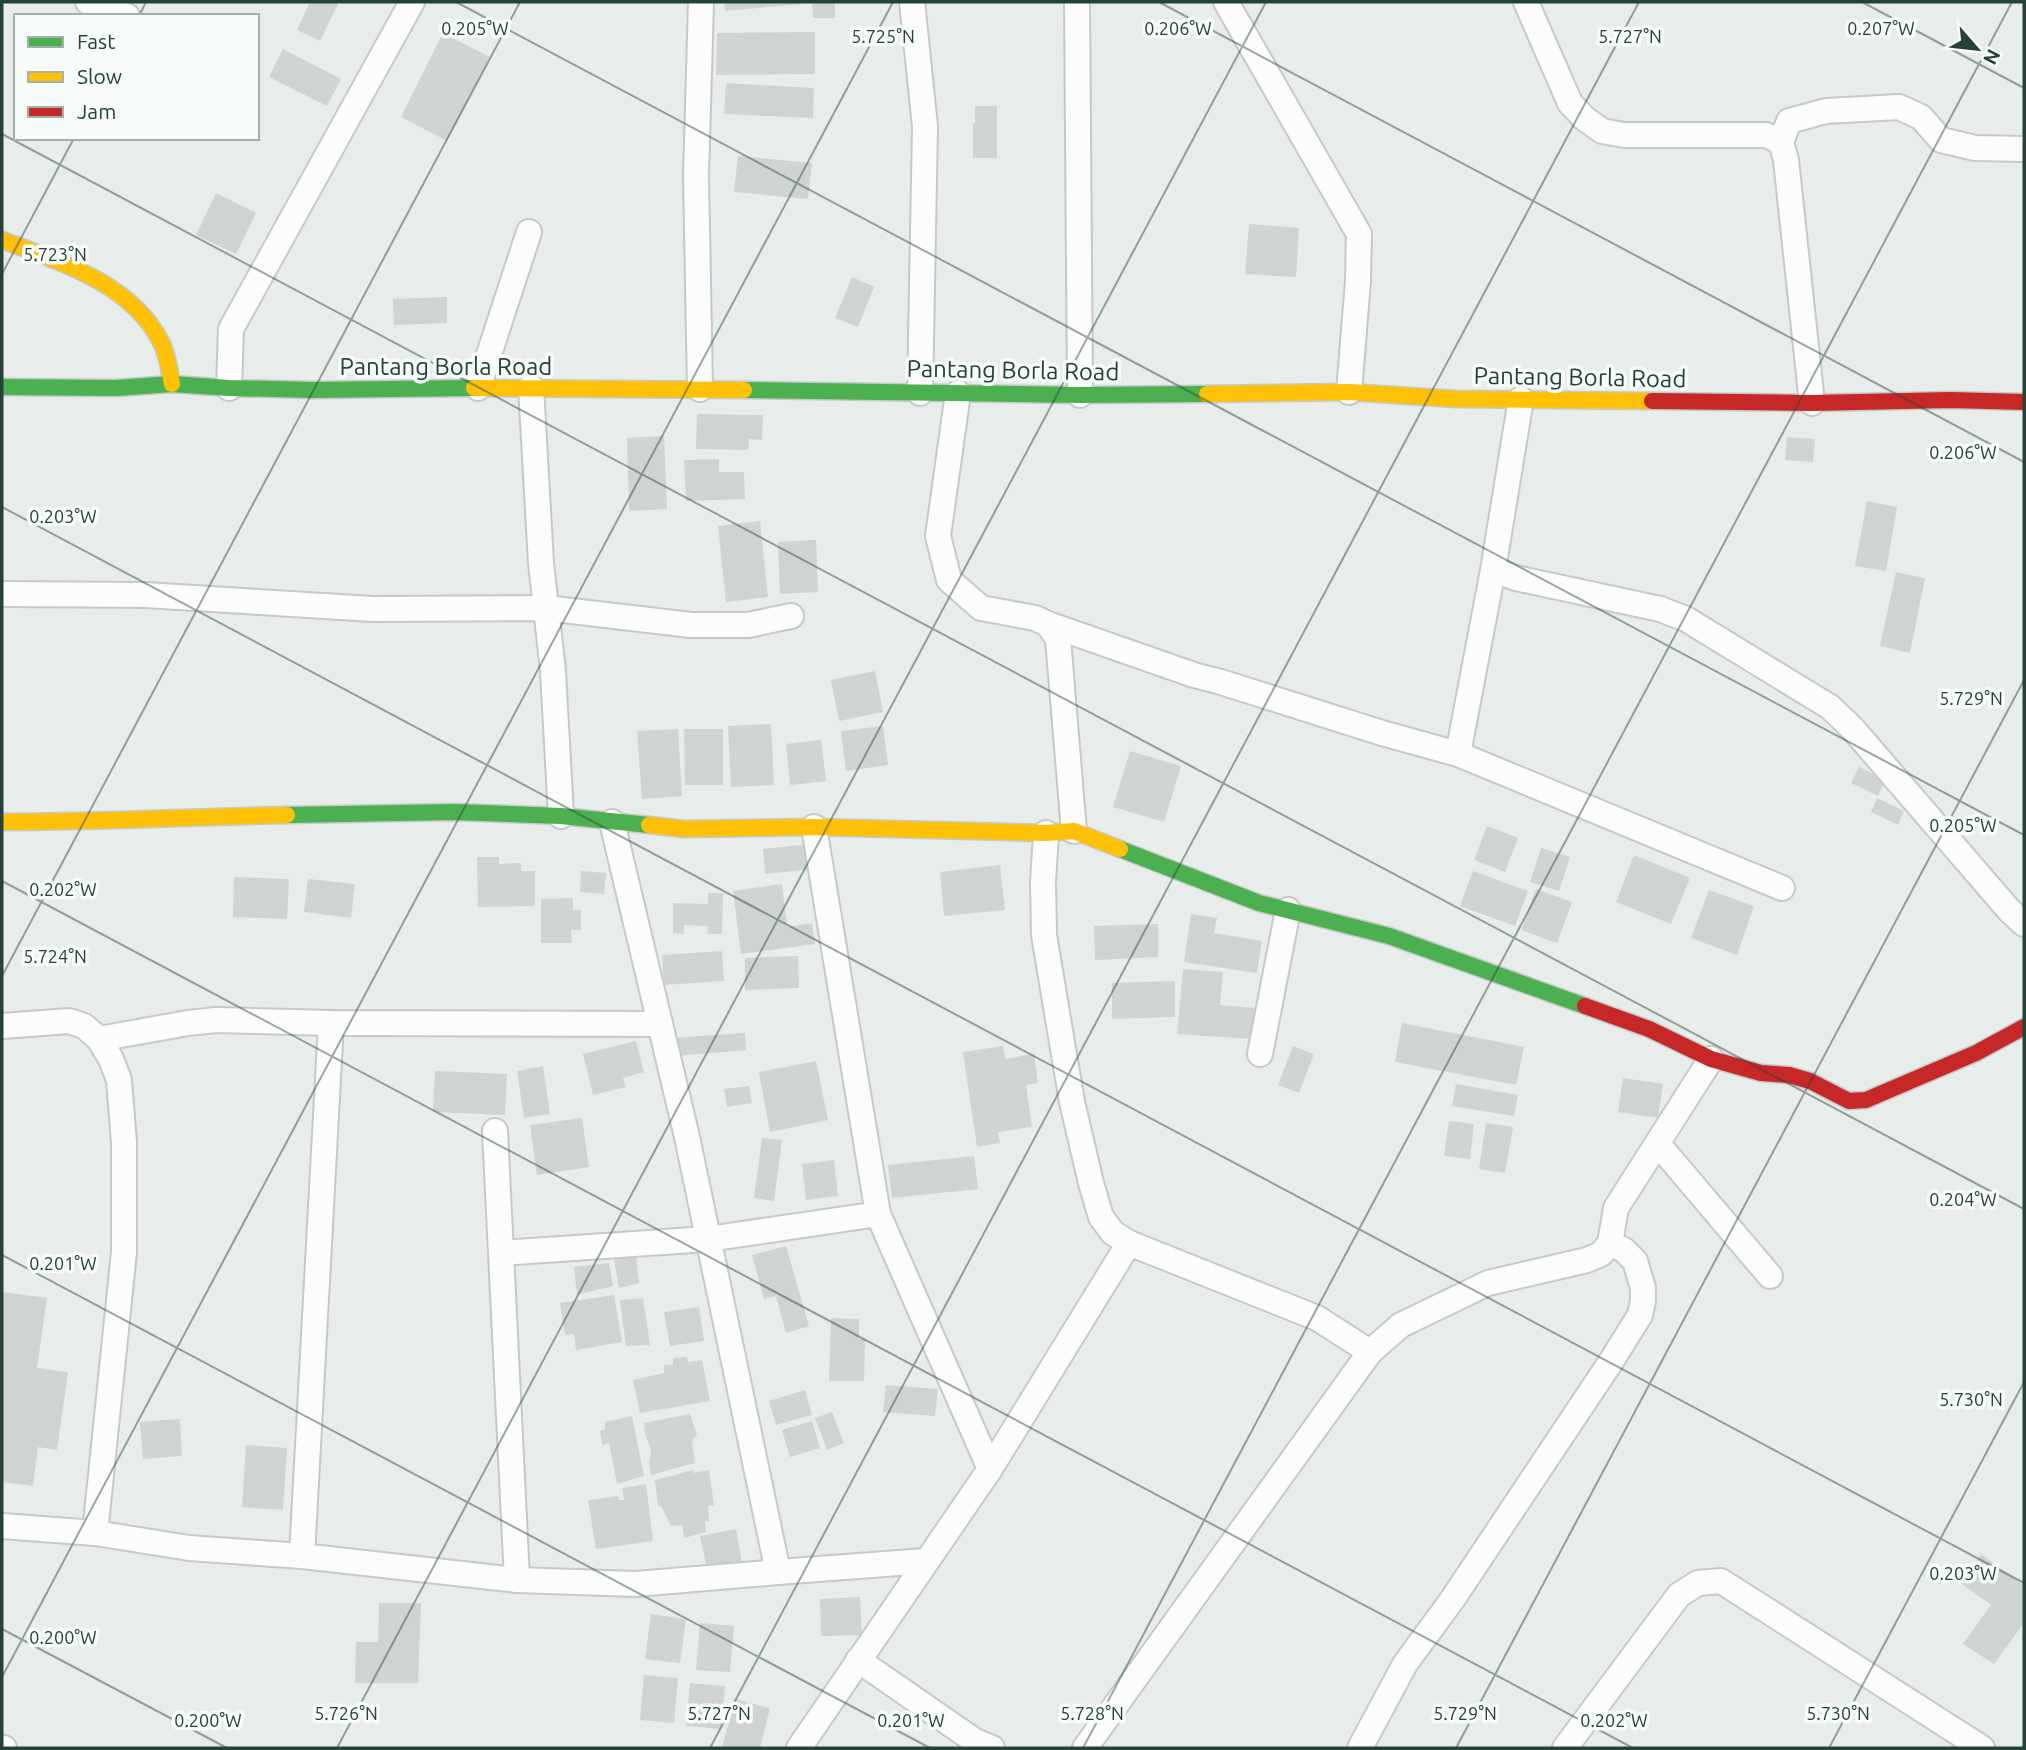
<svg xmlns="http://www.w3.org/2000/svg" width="2026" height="1750" viewBox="0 0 2026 1750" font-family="Ubuntu,sans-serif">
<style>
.building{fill:#cfd4d2}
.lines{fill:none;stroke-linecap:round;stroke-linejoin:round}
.street-casing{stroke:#c5cac8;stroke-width:28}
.fast-casing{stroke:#c3cbc8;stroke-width:19}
.slow-casing{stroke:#c3cbc8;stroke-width:19}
.jam-casing{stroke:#c3cbc8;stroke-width:19}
.street{stroke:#fcfcfc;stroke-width:24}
.fast{stroke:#4caf50;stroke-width:16}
.slow{stroke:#ffc107;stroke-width:16}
.jam{stroke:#c62828;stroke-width:16}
.ticks{fill:none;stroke:#24423a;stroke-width:2;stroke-opacity:0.45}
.labels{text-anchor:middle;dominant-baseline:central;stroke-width:7;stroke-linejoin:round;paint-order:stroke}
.street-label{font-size:24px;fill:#24423a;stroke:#f7fbf9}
.ticks-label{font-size:18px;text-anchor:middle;fill:#24423a;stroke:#f7fbf9;stroke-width:7;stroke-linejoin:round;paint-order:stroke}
</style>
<rect width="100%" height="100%" fill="#e8edeb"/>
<g class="building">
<path d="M310,2H339L320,41L297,30Z"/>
<path d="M724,2H801V4L725,11Z"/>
<path d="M812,2H835V18H813Z"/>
<path d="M815,32V74L716,75L717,33Z"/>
<path d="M443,33L490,57L447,141L401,117Z"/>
<path d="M283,49L341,79L327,106L269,77Z"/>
<path d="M726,83L814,88L813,118L724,114Z"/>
<path d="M975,106H997V158H973V123H975Z"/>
<path d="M738,156L812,163L808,199L734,192Z"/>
<path d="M216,193L256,213L236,254L196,235Z"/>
<path d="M1249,224L1299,228L1296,277L1245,274Z"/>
<path d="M852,277L874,287L858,327L835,318Z"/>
<path d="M447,297V323L394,325L393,299Z"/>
<path d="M697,414L763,415L762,440L749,439L748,450L696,449Z"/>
<path d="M664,436L667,509L629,511L627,438Z"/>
<path d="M1787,437L1815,439L1813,462L1785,460Z"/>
<path d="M719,459V472H744L745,499L686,501L684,460Z"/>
<path d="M1867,501L1897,507L1886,571L1855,566Z"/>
<path d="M760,521L768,597L726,602L718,526Z"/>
<path d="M816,540L818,592L780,594L778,542Z"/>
<path d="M1896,572L1925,578L1910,653L1880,646Z"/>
<path d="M875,671L883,712L839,721L831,680Z"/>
<path d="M771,724L774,785L731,787L728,726Z"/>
<path d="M883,726L888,765L846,771L841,731Z"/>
<path d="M678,729L682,796L642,799L637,731Z"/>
<path d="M684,729H723V785H685Z"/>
<path d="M821,740L826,781L790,785L786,744Z"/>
<path d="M1130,751L1181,766L1164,822L1113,807Z"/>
<path d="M1859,767L1885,780L1878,796L1851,783Z"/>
<path d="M1877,798L1904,811L1898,825L1871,812Z"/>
<path d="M1487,826L1518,838L1505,872L1474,860Z"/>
<path d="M811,844L813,869L765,874L763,849Z"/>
<path d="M1541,848L1570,857L1559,891L1530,882Z"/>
<path d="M1634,855L1690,878L1671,924L1616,902Z"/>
<path d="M477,857H499V864L521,863V871H535V906L478,907Z"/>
<path d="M1000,865L1005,910L944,916L940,872Z"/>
<path d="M581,871L606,873L604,894L580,892Z"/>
<path d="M1473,871L1528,891L1515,926L1460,906Z"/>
<path d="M234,877L289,879L287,919L233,917Z"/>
<path d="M308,879L355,884L351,918L304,912Z"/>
<path d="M782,884L787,927L812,923L815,944L741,954L733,891Z"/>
<path d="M1536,889L1572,902L1557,943L1521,930Z"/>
<path d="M1709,890L1754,906L1737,955L1691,938Z"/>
<path d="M708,893H723L722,934H707L708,926L684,925V934L673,933V903L708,904Z"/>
<path d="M573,898V910H581V930H571L572,943H541V899Z"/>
<path d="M1191,914L1217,918L1214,933L1262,941L1257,973L1184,962Z"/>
<path d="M1158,924V957L1095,960L1094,926Z"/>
<path d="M722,951L724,981L664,985L662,955Z"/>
<path d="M798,956L799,988L745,990V958Z"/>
<path d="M1183,969L1223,972L1220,1005L1255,1008L1253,1039L1177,1034Z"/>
<path d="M1175,981V1017L1112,1019V983Z"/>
<path d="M1402,1023L1524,1047L1516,1085L1395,1062Z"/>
<path d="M745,1033L746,1050L674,1056L673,1038Z"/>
<path d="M636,1041L644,1072L623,1078L626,1087L593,1095L583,1054Z"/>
<path d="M1003,1046L1005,1059L1034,1054L1038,1083L1026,1085L1032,1127L998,1132L1000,1143L977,1147L963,1052Z"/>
<path d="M1293,1046L1314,1054L1299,1093L1278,1085Z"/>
<path d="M816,1061L828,1120L770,1132L759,1072Z"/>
<path d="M543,1066L550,1114L524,1118L517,1071Z"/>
<path d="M435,1071L507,1074L505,1115L433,1112Z"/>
<path d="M1623,1078L1663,1084L1658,1118L1618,1112Z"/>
<path d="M1456,1084L1518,1095L1514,1116L1452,1106Z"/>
<path d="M749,1086L752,1103L727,1107L724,1089Z"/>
<path d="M582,1118L589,1167L537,1175L530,1125Z"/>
<path d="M1449,1121L1474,1124L1470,1159L1444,1156Z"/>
<path d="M1486,1123L1513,1127L1505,1173L1479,1169Z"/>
<path d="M762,1138L782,1140L774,1201L754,1198Z"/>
<path d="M974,1156L978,1189L892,1198L888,1165Z"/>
<path d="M834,1160L838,1196L806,1200L802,1164Z"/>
<path d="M786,1246L809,1326L786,1333L776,1296L764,1299L752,1255Z"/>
<path d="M636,1255L639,1283L619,1288L614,1259Z"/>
<path d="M609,1263L613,1286L577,1295L574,1267Z"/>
<path d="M2,1292L47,1298L37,1368L68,1372L57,1450L38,1447L33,1486L2,1482Z"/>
<path d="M614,1295L622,1342L576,1350L574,1334L565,1335L560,1303Z"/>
<path d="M643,1298L650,1345L626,1346L620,1300Z"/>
<path d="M699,1307L704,1341L670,1346L664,1312Z"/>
<path d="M831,1318L859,1319V1339H865L864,1381H829Z"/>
<path d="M687,1357L688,1362L702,1360L710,1401L640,1413L633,1380L664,1373V1365H673V1358Z"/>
<path d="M886,1385L938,1389L935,1416L883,1412Z"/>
<path d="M805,1390L812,1415L776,1425L769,1401Z"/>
<path d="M832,1412L844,1443L827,1450L815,1418Z"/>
<path d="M690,1414L697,1435L692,1441L695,1463L651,1475L649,1463L651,1450L645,1434L644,1423Z"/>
<path d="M632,1416L644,1476L617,1484L609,1443L602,1445L600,1431L605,1429V1422Z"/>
<path d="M180,1419L182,1456L143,1459L140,1422Z"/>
<path d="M812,1421L820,1448L790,1457L782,1430Z"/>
<path d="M246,1445L287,1448L283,1510L242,1507Z"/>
<path d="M693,1470L694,1473L709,1470L714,1505L708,1506L709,1521H705L706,1532L684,1538L682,1525L671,1526L662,1508L658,1505L655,1480Z"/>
<path d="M646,1484L653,1541L596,1549L588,1500L618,1496L619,1500H624L622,1488Z"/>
<path d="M736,1529L742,1562L707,1569L700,1536Z"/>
<path d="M1981,1554L2024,1586V1623L1994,1664L1963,1644L1991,1605L1962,1584Z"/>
<path d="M860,1597L862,1635L821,1636L820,1599Z"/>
<path d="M379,1603H421L418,1683H355L356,1642H378Z"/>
<path d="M651,1614L686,1619L680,1663L645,1659Z"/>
<path d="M700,1623L734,1626L730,1672L696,1670Z"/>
<path d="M644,1675L678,1678L674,1723L640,1720Z"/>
<path d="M690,1683L725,1686L721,1729L686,1726Z"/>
<path d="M735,1699L770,1708L760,1748H722Z"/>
</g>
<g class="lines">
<g class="street-casing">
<g id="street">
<path d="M88,2L127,16"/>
<path d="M912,2L925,126L920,393"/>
<path d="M1077,2L1080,395"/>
<path d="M1226,2L1359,234L1358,281L1349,392"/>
<path d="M1526,2L1570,103L1584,118L1602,131L1624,135H1766L1781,142L1786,160L1812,403"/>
<path d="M1781,142L1789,121L1826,111L1899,107L1921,117L1941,140L1975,148L2024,149"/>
<path d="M531,387L541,563L553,671L561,816"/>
<path d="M229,388L231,329L412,2"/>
<path d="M478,388L529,232"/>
<path d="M700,389L696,176L701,2"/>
<path d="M958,393L938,536L949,580L981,608L1035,618L1048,624L1058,639L1074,831"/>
<path d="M1521,399L1493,570L1516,578L1660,609L1686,619L1830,707L1853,729L2009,910L2024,924"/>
<path d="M2,594L145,595L373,609L546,608L691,625H748L791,616"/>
<path d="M1048,624L1194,675L1221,682L1382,733L1458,754L1782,888"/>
<path d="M1458,754L1493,570"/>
<path d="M2,1026L69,1021L84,1026L99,1039L111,1059L119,1080L124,1142V1252L95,1533"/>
<path d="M99,1039L188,1023L216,1020L331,1023L660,1024"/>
<path d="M1260,1054L1288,910"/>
<path d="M495,1131L517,1580"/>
<path d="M1658,1144L1770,1276"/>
<path d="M878,1214L990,1469"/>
<path d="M1129,1243L1317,1318L1370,1352"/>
<path d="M502,1253L708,1239L878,1214L814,827"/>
<path d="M2,1526L95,1533L189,1548L302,1556L517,1580L636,1584L778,1572L687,1137L612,822"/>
<path d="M302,1556L331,1023"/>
<path d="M778,1572L925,1561"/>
<path d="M858,1660L975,1741L992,1748"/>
<path d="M2,1748H4"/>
<path d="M799,1748L990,1469L1129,1243L1113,1233L1101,1217L1091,1183L1072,1102L1044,935L1043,882L1046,833"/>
<path d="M1085,1748L1370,1352L1401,1325L1488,1283L1587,1260L1601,1254L1610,1243L1616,1208L1711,1059"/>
<path d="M1360,1748L1405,1664L1452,1600L1612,1360L1640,1315L1643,1301V1288L1635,1261L1624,1250L1610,1243"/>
<path d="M1565,1748L1679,1595L1698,1583L1721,1581L1982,1748"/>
</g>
</g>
<g class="fast-casing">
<g id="fast">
<path d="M2,387L116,388L172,384L229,388L312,390L474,388"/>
<path d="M744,390L1080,395L1207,394"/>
<path d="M287,815L454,812L561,816L649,825"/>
<path d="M1120,849L1259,903L1389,936L1585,1006"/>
</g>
</g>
<g class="slow-casing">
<g id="slow">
<path d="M2,240C60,262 131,283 161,342C168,355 169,370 172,384"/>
<path d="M474,388L744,390"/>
<path d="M1207,394L1349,392L1456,399L1652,401"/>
<path d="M2,822C97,822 192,817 287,815"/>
<path d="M649,825L684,829L814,827L1046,833L1074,831L1120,849"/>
</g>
</g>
<g class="jam-casing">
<g id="jam">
<path d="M1652,401L1812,403L1951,400L2024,402"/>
<path d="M1585,1006L1649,1029L1711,1059L1761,1073L1789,1075L1810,1081L1849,1101L1866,1100L1976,1053L2024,1027"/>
</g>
</g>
<use href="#street" class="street"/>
<use href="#fast" class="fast"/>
<use href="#slow" class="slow"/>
<use href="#jam" class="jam"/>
</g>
<path class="ticks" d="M456,2L2024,835M1159,2L2024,462M1862,2L2024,88M139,16L146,2M2,134L2024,1209M2,274L74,138M2,507L2024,1583M2,881L1633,1748M2,976L520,2M2,1255L930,1748M2,1629L227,1748M2,1677L893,2M337,1748L1266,2M710,1748L1639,2M1083,1748L2012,2M1456,1748L2024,680M1829,1748L2024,1382"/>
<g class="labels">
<g class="street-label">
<text x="446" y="366">Pantang Borla Road</text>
<text transform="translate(1013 370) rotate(1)">Pantang Borla Road</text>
<text transform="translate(1580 377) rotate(1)">Pantang Borla Road</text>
</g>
</g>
<g class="ticks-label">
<text x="1881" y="35">0.207°W</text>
<text x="475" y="35">0.205°W</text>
<text x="1178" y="35">0.206°W</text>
<text x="883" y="43">5.725°N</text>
<text x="1630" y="43">5.727°N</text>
<text x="55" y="261">5.723°N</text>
<text x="1963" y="459">0.206°W</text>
<text x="63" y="523">0.203°W</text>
<text x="1971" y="705">5.729°N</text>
<text x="1963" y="832">0.205°W</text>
<text x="63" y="896">0.202°W</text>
<text x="55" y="963">5.724°N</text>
<text x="1963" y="1206">0.204°W</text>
<text x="63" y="1270">0.201°W</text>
<text x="1971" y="1406">5.730°N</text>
<text x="1963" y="1580">0.203°W</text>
<text x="63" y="1644">0.200°W</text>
<text x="346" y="1720">5.726°N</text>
<text x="719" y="1720">5.727°N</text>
<text x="1092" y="1720">5.728°N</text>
<text x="1465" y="1720">5.729°N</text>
<text x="1838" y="1720">5.730°N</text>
<text x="208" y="1727">0.200°W</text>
<text x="911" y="1727">0.201°W</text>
<text x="1614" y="1727">0.202°W</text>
</g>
<rect width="2026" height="1750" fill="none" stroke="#24423a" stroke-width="7"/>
<rect x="14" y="14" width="245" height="126" fill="#f7fbf9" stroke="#a3b1ad" stroke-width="2"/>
<rect x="28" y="37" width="35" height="10" fill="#4caf50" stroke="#a3b1ad" stroke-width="2"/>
<text x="77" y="49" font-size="21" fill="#24423a">Fast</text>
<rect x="28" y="72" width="35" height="10" fill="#ffc107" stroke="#a3b1ad" stroke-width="2"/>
<text x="77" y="84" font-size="21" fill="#24423a">Slow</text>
<rect x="28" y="107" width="35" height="10" fill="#c62828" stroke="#a3b1ad" stroke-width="2"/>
<text x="77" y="119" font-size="21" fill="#24423a">Jam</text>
<g transform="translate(1977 49) rotate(118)" stroke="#f7fbf9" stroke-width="5" paint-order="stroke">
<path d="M0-5L12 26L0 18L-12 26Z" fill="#24423a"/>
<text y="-10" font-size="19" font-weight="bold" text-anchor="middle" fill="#24423a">N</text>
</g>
</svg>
